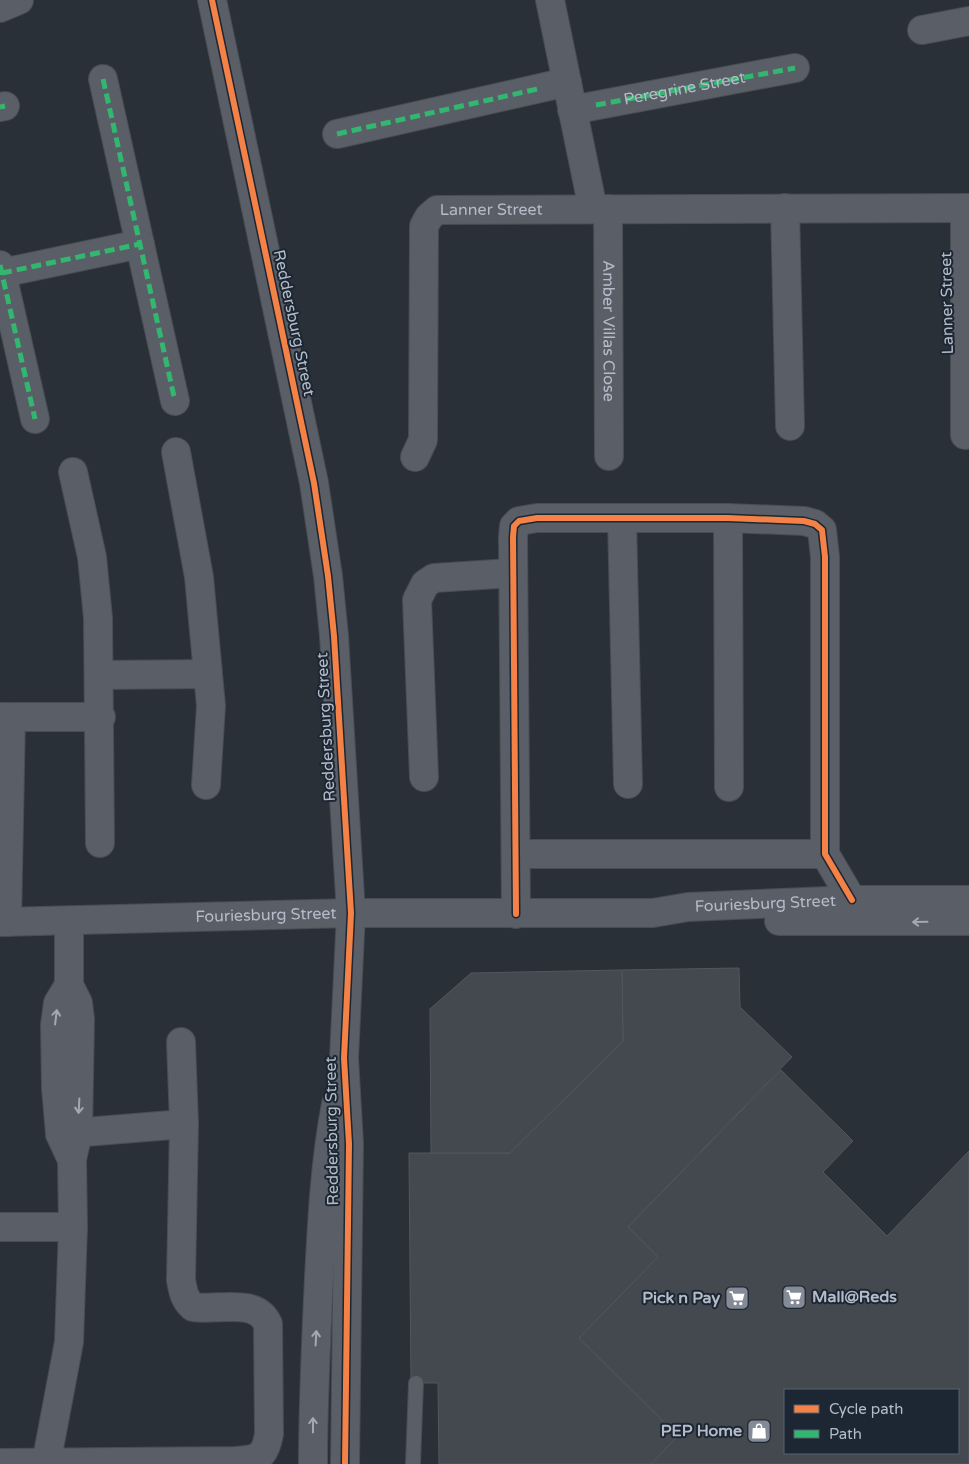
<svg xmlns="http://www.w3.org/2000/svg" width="969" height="1464" viewBox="0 0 969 1464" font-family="'Varela Round',sans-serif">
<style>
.building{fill:#444950;stroke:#52575f;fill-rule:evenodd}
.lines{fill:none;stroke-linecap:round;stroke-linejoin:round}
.service-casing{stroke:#484c53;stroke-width:16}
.minor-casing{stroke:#484c53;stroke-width:30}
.tertiary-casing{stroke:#484c53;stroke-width:30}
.service{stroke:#5a5e66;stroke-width:14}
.minor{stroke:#5a5e66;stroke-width:28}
.tertiary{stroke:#5a5e66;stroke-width:28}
.quiet{stroke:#33b770;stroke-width:5;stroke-dasharray:10 5;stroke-linecap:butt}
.cycleway-casing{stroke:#1d2633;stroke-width:9}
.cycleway{stroke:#f48246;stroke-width:6}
.oneway{stroke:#a2a9b5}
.labels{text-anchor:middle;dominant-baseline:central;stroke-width:4;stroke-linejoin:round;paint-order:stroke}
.street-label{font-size:16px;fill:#b4bcc9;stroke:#1d2633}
.poi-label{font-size:16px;font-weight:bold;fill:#b4bcc9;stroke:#1d2633;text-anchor:end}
</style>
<rect width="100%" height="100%" fill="#2a3038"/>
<g class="building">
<path d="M739,968L740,1007L792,1057L628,1227L658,1257L579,1338L678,1436L651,1464H439L438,1383H411L409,1153H510L623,1041L622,970Z"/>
<path d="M622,970L623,1041L510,1153H431L430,1009L471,973Z"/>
<path d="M781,1070L853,1141L823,1172L887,1236L969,1151V1464H651L678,1436L579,1338L658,1257L628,1227ZM785,1390H958V1453H785Z"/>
</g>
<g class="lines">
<g class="service-casing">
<path id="service" d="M413,1464L416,1383"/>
</g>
<g class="minor-casing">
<g id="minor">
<path d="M550,0L593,209"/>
<path d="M0,8L19,0"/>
<path d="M922,30L969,21"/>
<path d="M103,79L175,401"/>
<path d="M0,107L5,106"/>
<path d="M572,110L795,68"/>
<path d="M337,134L567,82"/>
<path d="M785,208L790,426"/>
<path id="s1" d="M608,209L609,456"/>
<path d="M0,265L35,419"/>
<path d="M2,273L140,244"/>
<path d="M965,435V208"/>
<path d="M176,452L199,577L211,706L206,785"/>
<path id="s2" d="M415,457L423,440L424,226L429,217L437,210L969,208"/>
<path d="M73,472L92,557L98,618L100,843"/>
<path d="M728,518L729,787"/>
<path d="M622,519L628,784"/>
<path d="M99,675L208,674"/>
<path d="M0,717H101"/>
<path d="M424,777L417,600L425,584L434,578L512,573"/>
<path d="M516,854H825"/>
<path d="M516,914L513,537L514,526L519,521L537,518H728L804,521L815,524L822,530L825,557V854L852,900"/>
<path d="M7,922L11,717"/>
<path d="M69,985L58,1003L55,1025L56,1088L60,1134L71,1158"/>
<path d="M60,1134L184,1124"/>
<path d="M0,1227H73"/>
<path d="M0,1463L235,1461C257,1460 265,1458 269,1434L268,1324C256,1297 218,1311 193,1307C184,1299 183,1291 181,1280L184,1124L181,1042"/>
<path d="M46,1464L69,1342L73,1227L72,1159L78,1133L80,1019L78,1003L69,985V921"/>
</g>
</g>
<g class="tertiary-casing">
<g id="tertiary">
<path d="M212,0L314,483L328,576L334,636L351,913L344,1058L349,1144L345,1464"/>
<path d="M779,921H969"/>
<path id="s3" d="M0,922L351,913H653L688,907L852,900H969"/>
<path d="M313,1464C313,1402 316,1340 319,1278C322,1220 325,1161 336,1104"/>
</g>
</g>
<use href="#service" class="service"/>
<use href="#minor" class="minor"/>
<use href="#tertiary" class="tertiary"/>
<g class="quiet">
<path d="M103,79L175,401"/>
<path id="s4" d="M596,105L795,68"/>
<path d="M0,107L5,106"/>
<path d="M337,134L542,88"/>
<path d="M0,265L35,419"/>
<path d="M2,273L140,244"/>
</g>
<g class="cycleway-casing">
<g id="cycleway">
<path d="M212,0L314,483L328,576L334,636L351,913L344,1058L349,1144L345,1464"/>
<path d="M516,914L513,537L514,526L519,521L537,518H728L804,521L815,524L822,530L825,557V854L852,900"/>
</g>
</g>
<use href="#cycleway" class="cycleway"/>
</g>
<defs><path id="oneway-shaft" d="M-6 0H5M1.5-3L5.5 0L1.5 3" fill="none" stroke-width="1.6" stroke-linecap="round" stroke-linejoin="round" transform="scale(1.25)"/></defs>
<g class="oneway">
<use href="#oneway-shaft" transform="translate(920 922) rotate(179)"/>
<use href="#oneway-shaft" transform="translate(56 1017) rotate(-83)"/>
<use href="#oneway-shaft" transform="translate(79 1106) rotate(93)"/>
<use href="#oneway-shaft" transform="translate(316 1338) rotate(-87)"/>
<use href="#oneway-shaft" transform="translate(313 1425) rotate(-90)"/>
</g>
<defs>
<g id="supermarket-square" transform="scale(1.25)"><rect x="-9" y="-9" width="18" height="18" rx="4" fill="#848b96" stroke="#1d2633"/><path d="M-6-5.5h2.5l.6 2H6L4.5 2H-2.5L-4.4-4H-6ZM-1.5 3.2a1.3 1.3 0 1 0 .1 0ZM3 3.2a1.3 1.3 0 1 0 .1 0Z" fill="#fff"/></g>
<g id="shop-square" transform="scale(1.25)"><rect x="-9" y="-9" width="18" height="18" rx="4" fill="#848b96" stroke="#1d2633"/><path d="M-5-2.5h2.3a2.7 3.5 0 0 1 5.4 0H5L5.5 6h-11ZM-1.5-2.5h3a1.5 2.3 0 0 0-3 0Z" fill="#fff"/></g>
</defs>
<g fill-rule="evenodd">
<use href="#supermarket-square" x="794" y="1297"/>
<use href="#supermarket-square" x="737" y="1298"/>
<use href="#shop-square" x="759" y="1431"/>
</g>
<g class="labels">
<g class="street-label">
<text stroke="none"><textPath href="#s4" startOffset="90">Peregrine Street</textPath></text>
<text stroke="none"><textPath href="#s2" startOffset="308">Lanner Street</textPath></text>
<text transform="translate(947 303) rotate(-91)">Lanner Street</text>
<text transform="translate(294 323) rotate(78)">Reddersburg Street</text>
<text stroke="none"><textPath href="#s1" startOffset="122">Amber Villas Close</textPath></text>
<text transform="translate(326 727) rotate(-93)">Reddersburg Street</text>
<text stroke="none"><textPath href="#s3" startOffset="766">Fouriesburg Street</textPath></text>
<text stroke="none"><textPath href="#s3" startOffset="266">Fouriesburg Street</textPath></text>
<text transform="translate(332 1131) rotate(-91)">Reddersburg Street</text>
</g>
<g class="poi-label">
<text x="812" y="1297" text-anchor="start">Mall@Reds</text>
<text x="720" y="1298">Pick n Pay</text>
<text x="742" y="1431">PEP Home</text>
</g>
</g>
<rect x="784" y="1389" width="175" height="65" fill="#1d2633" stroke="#59626f"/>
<rect x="794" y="1405" width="25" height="8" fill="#f48246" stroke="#59626f"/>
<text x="829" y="1414" font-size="15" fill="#b4bcc9">Cycle path</text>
<rect x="794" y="1430" width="25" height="8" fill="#33b770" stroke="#59626f"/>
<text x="829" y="1439" font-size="15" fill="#b4bcc9">Path</text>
</svg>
